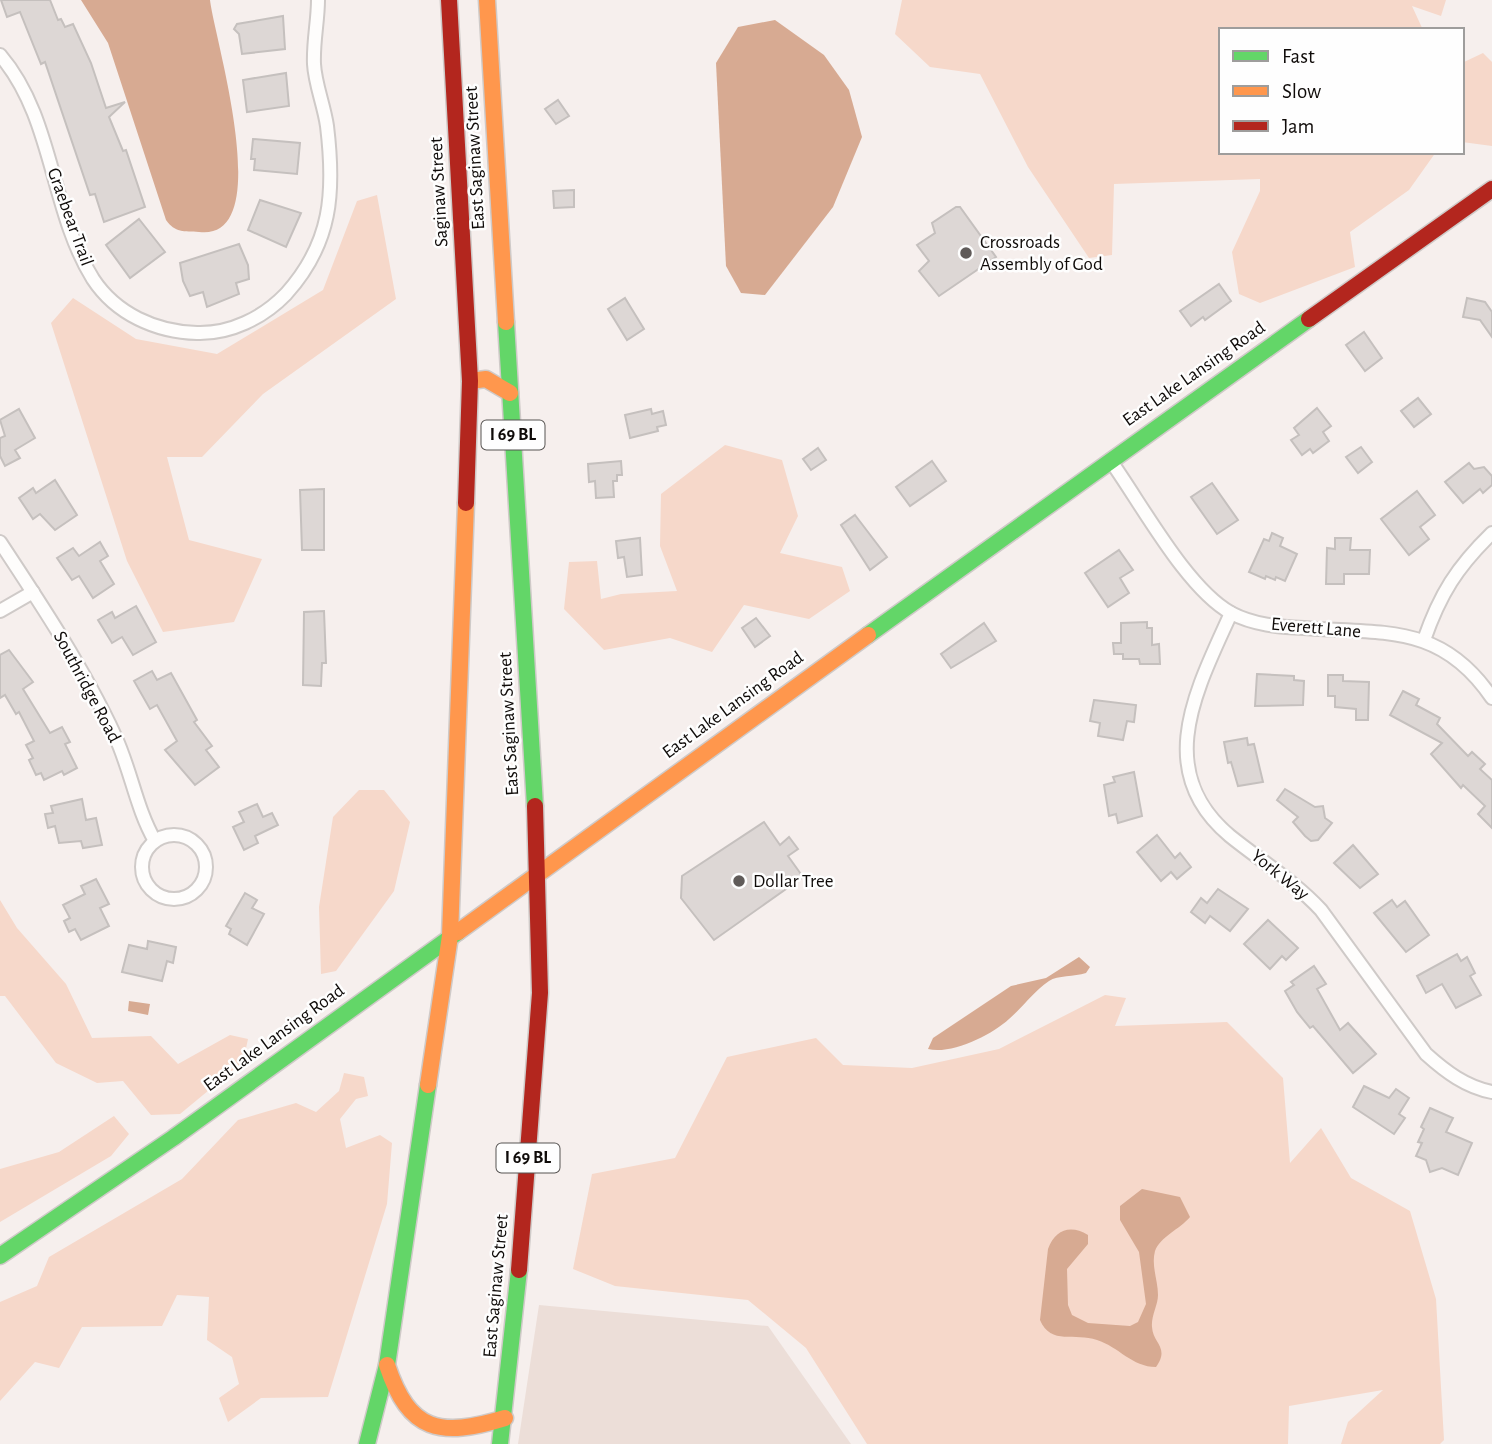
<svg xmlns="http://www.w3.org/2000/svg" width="1492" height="1444" viewBox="0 0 1492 1444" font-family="'Alegreya Sans',sans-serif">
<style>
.built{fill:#ecded8}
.green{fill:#f6d8ca}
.water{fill:#d7aa92}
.building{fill:#ddd7d5;stroke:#c5c0be;stroke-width:2}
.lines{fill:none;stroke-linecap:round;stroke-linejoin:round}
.street-casing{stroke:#cfcac8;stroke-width:16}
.fast-casing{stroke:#cfcac8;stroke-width:19}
.slow-casing{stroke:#cfcac8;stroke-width:19}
.jam-casing{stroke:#cfcac8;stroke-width:19}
.street{stroke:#fefdfc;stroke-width:12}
.fast{stroke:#63d668;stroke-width:16}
.slow{stroke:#ff974d;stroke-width:16}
.jam{stroke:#b3261e;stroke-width:16}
.poi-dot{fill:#605b59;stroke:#fefefe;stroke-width:2.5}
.labels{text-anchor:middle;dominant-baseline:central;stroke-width:5;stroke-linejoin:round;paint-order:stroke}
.shield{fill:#fefefe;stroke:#575452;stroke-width:2}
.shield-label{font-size:18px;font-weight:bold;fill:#0f0b09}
.street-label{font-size:19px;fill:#0f0b09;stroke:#fefefe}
.poi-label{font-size:19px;fill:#0f0b09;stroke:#fefefe;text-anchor:start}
</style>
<rect width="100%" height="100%" fill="#f6efed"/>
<path class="built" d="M539,1305L768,1326L851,1444H518Z"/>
<g class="green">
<path d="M902,0H1446L1441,16L1412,6L1423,30H1221V152H1436L1409,190L1350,232L1355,267L1260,303L1239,294L1232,252L1260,191V179L1114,184L1112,255L1089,258L1028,167L980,74L930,67L895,34Z"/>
<path d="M1483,53L1492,62V146L1462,142V63Z"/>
<path d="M377,195L396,299L263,394L202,457H167L189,540L262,559L234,622L163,632L127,561L51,323L73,298L136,339L217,354L323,290L357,201Z"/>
<path d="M725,445L782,460L798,516L780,553L842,567L850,591L809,619L744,605L712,652L670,638L604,650L564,609L569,562L597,561L601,599L621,594L677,591L660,546L661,494Z"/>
<path d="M359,790H384L410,822L394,891L336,971L321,974L319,907L333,817Z"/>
<path d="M0,900L17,928L66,984L92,1038L151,1036L178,1064L230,1035L248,1039L243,1062L180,1114L151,1115L123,1081L97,1083L56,1063L5,996H0Z"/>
<path d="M1105,995L1126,998L1115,1026L1227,1022L1283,1078L1290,1163L1321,1128L1351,1178L1410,1211L1436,1299L1444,1440L1440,1444H1341L1348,1422L1383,1390L1289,1406L1288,1444H867L806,1348L748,1300L615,1286L573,1269L592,1174L675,1158L727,1057L816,1038L843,1065L912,1068L999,1049Z"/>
<path d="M344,1073L364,1077L368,1096L356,1099L340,1119L346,1148L380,1135L392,1143L387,1204L328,1397L261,1398L228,1422L219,1398L239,1384L232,1357L207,1340L209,1297L177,1295L162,1326L82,1327L59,1368L35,1362L0,1401V1302L37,1286L49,1257L182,1179L238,1120L296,1103L316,1112L339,1091Z"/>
<path d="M114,1116L129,1134L111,1156L0,1222V1169L59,1152Z"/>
</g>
<g class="water">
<path d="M81,0H210C214,37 278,242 199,232C184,231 175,233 166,220L108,43Z"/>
<path d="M775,20L824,55L849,90L862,137L833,207L765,295L741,293L726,266L716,63L738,27Z"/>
<path d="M1079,957L1090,967L1086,973C1074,977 1058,975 1049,981C1033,992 1023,1007 1009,1019C992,1035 951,1055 928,1049L933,1038L1011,986L1046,978Z"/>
<path d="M129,1001L150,1004L148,1015L128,1011Z"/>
<path d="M1142,1189L1180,1197L1190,1217C1180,1229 1160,1237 1155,1251C1151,1266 1158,1280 1158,1295C1158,1305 1151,1316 1152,1327C1153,1344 1170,1347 1156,1367C1132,1367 1119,1347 1097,1340C1075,1332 1051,1346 1040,1320L1048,1249C1055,1230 1070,1224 1088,1235V1244L1067,1269L1068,1305L1072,1315L1088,1323L1130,1326L1138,1322L1146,1304L1139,1252L1120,1220V1206Z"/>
</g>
<g class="building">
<path d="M1,0H50L58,20L61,19L65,27L73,24L91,63L106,108L125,102L109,117L123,151L126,150L145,207L104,222L95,194L90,195L45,62L41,64L20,12L7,17Z"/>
<path d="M283,16L285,49L242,54L239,34L234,29L237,24Z"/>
<path d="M286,73L289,106L247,112L243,80Z"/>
<path d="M558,100L569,116L556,124L545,109Z"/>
<path d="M253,139L300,143L297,174L254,170L255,159H251Z"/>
<path d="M574,190V207L554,208L553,191Z"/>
<path d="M260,200L301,213L286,247L248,230Z"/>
<path d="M956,207H960L996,257L939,296L919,271L929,261L917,245L935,233L932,223Z"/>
<path d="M139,219L165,252L130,278L106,245Z"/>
<path d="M239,244L248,265L249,279L236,283L239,294L207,307L203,292L190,296L183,281L180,263Z"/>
<path d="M1219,284L1231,301L1205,320L1203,317L1191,326L1180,311Z"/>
<path d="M625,298L644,329L627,340L608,309Z"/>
<path d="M1467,298L1485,302L1492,312V337L1480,320L1463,317Z"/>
<path d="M1364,332L1382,358L1365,371L1346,345Z"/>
<path d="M1418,398L1431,414L1414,427L1401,411Z"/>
<path d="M1317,408L1331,426L1323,432L1329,441L1313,453L1310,449L1302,455L1291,440L1299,435L1294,428Z"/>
<path d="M19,409L35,438L15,450L20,458L5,466L0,456V438L5,436L0,420Z"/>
<path d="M651,409L652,414L663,411L666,425L657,427L658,431L630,438L625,415Z"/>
<path d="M1361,447L1372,462L1358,473L1346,457Z"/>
<path d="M818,448L826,460L811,470L803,459Z"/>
<path d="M621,461L622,475H617V481H613L614,497L596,498L595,481L589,482L588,464Z"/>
<path d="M932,461L946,481L910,506L896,487Z"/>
<path d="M1469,463L1474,469L1484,467L1492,476V485L1483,493L1480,489L1463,503L1445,482Z"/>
<path d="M55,480L77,515L55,530L40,514L33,519L19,498L33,488L36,493Z"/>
<path d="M1212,483L1238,520L1217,534L1191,497Z"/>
<path d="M324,489V550H302L300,490Z"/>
<path d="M1417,491L1435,515L1420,527L1429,539L1409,555L1381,519Z"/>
<path d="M855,515L887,557L870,570L841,525Z"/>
<path d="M1272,533L1283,538L1280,546L1297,554L1285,581L1276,577L1275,580L1266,576L1265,579L1249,572L1264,539L1269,541Z"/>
<path d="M640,538L642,575L627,577L624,557L618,558L616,541Z"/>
<path d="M1335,538H1351L1350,550H1370L1369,574H1344V584H1326L1327,548L1335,549Z"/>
<path d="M100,542L108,556L100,561L114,584L93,598L79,576L72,580L57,558L73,548L79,556Z"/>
<path d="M1119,550L1133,570L1120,578L1129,593L1108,607L1085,573Z"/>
<path d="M136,606L156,642L133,655L122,637L112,643L98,620L112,612L115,618Z"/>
<path d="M324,611L326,663H322L321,686L303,685L304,612Z"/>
<path d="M756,618L770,636L755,647L742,628Z"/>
<path d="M1147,622V628H1152V645L1159,644L1160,664H1140L1139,659H1123V654H1114L1113,643H1121V623Z"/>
<path d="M984,623L996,641L951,668L941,654Z"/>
<path d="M9,650L33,682L23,689L50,733L62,727L70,742L65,744L77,768L64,775L62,771L44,780L41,773L36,775L29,760L33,758L26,745L34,741L19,712L16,714L5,695L0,698V655Z"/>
<path d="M152,671L157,680L171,673L197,720L194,722L212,746L206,750L219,767L195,785L165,750L177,741L157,705L150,709L134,681Z"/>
<path d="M1257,674L1294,676V680L1304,681L1303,705L1255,706Z"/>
<path d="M1328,675H1343V681L1369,682L1368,720H1356V709L1335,707V696H1328Z"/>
<path d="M1403,691L1419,699L1416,705L1440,718L1437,724L1468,756L1472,752L1485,764L1480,769L1492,780V828L1478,814L1485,806L1463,785L1461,788L1431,754L1442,743L1390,715Z"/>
<path d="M1094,700L1136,705L1134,722L1127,721L1123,740L1098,736L1100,723L1090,721Z"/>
<path d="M1247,738L1248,745L1254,744L1263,782L1238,786L1231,762L1228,763L1224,742Z"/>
<path d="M1134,772L1142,816L1118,823L1116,814L1109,816L1104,785L1115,782L1113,777Z"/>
<path d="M1285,789L1315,807L1323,806L1325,818L1332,823L1318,840L1311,841L1305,836L1293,822L1298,817L1277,800Z"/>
<path d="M82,799L86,820L96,818L102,845L83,848L81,841L59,843L55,826L48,828L45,814L53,813L51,806Z"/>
<path d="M257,804L263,817L272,813L278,825L255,836L258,843L244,850L233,827L244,822L239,812Z"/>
<path d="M764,822L780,845L789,837L798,849L788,856L803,877L714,940L681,898L682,876Z"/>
<path d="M1157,835L1175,858L1180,853L1191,867L1177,879L1171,872L1161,881L1137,852Z"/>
<path d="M1353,845L1378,874L1360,888L1334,863Z"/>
<path d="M96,879L109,904L100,908L109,926L81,940L75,929L69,932L64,921L70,918L63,905L85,894L81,886Z"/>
<path d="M1218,889L1248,909L1230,931L1210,916L1205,923L1191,912L1201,898L1207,903Z"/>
<path d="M245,893L257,900L252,908L264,914L247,945L229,934L231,929L226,926Z"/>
<path d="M1392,900L1397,907L1405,901L1429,935L1406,952L1374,913Z"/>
<path d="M1268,920L1298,948L1286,960L1282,956L1270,969L1244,944Z"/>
<path d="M148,941L176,947L173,963L167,961L162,981L122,972L129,945L147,949Z"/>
<path d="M1457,954L1461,961L1467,957L1475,973L1470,976L1481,995L1456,1008L1442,984L1426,993L1417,976Z"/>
<path d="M1314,966L1326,984L1317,989L1340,1030L1348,1023L1376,1054L1353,1073L1313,1026L1310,1028L1297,1012L1285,991L1294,985L1291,982Z"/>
<path d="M1364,1086L1389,1098L1396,1089L1409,1098L1399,1114L1405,1118L1394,1134L1353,1107Z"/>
<path d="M1430,1108L1453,1118L1446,1132L1472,1143L1458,1175L1442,1168L1430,1172L1426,1160L1416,1156L1422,1143L1418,1142L1424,1129L1421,1127Z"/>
</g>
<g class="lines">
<g class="street-casing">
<g id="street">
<path d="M0,55C54,118 50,210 93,279C116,314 156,332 197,333C230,334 263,318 286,294C332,243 335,192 327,126C324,105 315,84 314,64C313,42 318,21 318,0"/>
<path d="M1110,460C1141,503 1186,588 1231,613C1254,625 1279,627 1304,628C1384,634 1441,623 1492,698"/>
<path d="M0,542C41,604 84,669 115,736C131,770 136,808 155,841"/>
<path d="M0,611L33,592"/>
<path d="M1231,613C1198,687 1151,770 1230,836C1261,861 1294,881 1321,910L1426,1054C1446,1072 1466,1087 1492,1092"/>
<path d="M1424,640C1440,594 1457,567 1492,533"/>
<circle cx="174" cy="867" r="32"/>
</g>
</g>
<g class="fast-casing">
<g id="fast">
<path d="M506,322L535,806"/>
<path d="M868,635L1309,319"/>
<path d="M0,1256L173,1138L458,932"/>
<path d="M367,1444L387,1365L428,1085"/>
<path d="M500,1444L519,1270"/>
</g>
</g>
<g class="slow-casing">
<g id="slow">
<path d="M487,0L506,322"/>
<path d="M470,381L486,379L510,393"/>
<path d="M458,932L868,635"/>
<path d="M428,1085L450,936L466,503"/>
<path d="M387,1365C409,1432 440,1438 505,1418"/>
</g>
</g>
<g class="jam-casing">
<g id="jam">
<path d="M449,0L470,381L466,503"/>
<path d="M1309,319L1492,189"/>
<path d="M519,1270L540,993L535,806"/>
</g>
</g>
<use href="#street" class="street"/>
<use href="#fast" class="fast"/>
<use href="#slow" class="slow"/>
<use href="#jam" class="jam"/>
</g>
<g class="poi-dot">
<circle cx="966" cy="253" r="7"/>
<circle cx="739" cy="881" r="7"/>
</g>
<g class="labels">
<g class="shield">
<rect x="481.5" y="420.5" width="63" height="29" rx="5"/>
<rect x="496.5" y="1143.5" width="63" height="29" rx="5"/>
</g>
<g class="shield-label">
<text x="513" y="435">I 69 BL</text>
<text x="528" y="1158">I 69 BL</text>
</g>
<g class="street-label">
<text transform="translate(475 158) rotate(-93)">East Saginaw Street</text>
<text transform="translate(439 192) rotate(-93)">Saginaw Street</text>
<text transform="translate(70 217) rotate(70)">Graebear Trail</text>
<text transform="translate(1194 374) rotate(-35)">East Lake Lansing Road</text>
<text transform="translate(1316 628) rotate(5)">Everett Lane</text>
<text transform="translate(87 687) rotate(62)">Southridge Road</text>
<text transform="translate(733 705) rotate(-36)">East Lake Lansing Road</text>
<text transform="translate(509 724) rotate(-93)">East Saginaw Street</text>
<text transform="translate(1280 875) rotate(39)">York Way</text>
<text transform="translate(274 1038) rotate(-36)">East Lake Lansing Road</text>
<text transform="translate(496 1286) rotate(-85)">East Saginaw Street</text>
</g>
<g class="poi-label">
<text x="980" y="242">Crossroads<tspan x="980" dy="22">Assembly of God</tspan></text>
<text x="753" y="881">Dollar Tree</text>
</g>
</g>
<rect x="1219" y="28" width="245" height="126" fill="#fefefe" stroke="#9e9d9c" stroke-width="2"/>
<rect x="1233" y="51" width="35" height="10" fill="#63d668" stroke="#9e9d9c" stroke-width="2"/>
<text x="1282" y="63" font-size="21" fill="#0f0b09">Fast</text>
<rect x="1233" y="86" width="35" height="10" fill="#ff974d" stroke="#9e9d9c" stroke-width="2"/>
<text x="1282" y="98" font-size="21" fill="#0f0b09">Slow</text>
<rect x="1233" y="121" width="35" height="10" fill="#b3261e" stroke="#9e9d9c" stroke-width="2"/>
<text x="1282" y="133" font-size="21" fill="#0f0b09">Jam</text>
</svg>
